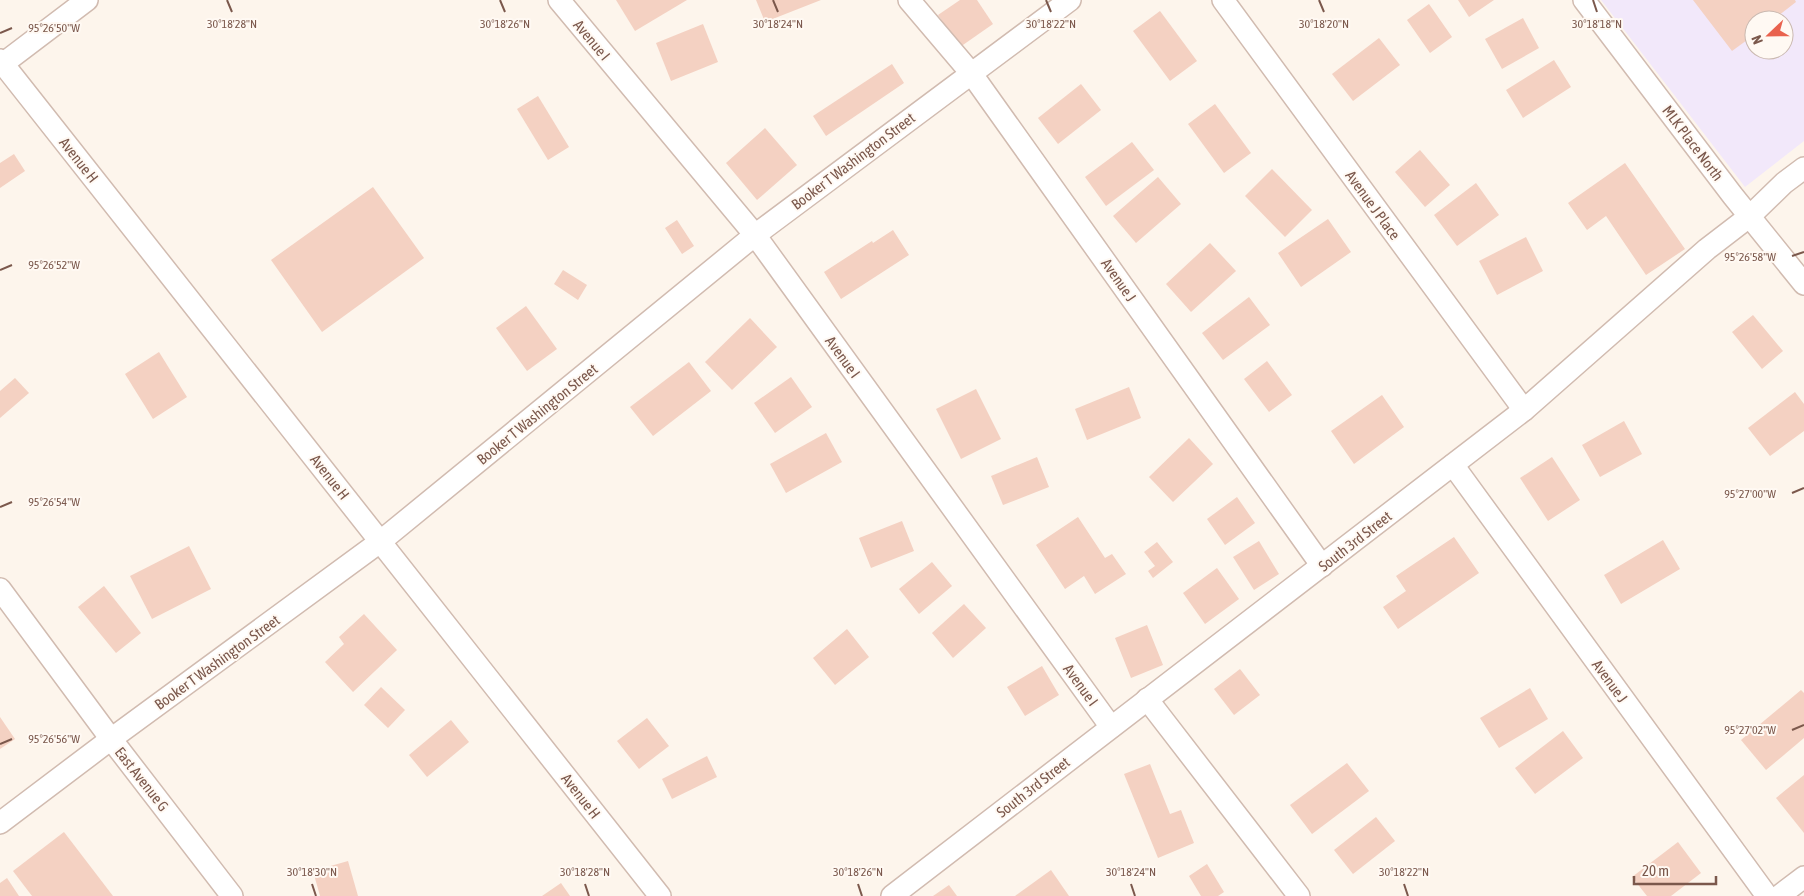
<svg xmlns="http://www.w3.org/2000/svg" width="1804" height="896" viewBox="0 0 1804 896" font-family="'Asap Condensed',sans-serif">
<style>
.education{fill:#f2e8fa;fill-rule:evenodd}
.building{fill:#f4d1c2}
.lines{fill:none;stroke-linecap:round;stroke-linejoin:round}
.minor-casing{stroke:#d1bbb0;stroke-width:24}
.minor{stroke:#fff;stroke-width:21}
.ticks{fill:none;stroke:#7b584c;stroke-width:2}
.labels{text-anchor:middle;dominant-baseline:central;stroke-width:4;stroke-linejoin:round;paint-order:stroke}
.street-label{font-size:15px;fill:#7b584c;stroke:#fff9f3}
.ticks-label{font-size:12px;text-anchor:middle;fill:#7b584c;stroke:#fff9f3;stroke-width:4;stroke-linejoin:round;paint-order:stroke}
</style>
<rect width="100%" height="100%" fill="#fdf5ec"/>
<path class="education" d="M1601,0H1804V141L1745,187ZM1754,20H1784V50H1754Z"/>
<g class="building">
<path d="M616,0H687L635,31Z"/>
<path d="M756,0H821L765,22Z"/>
<path d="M960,0H977L993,24L960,47L938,15Z"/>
<path d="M1458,0H1494L1469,17Z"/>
<path d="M1693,0H1795L1796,2L1773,20H1754V35L1732,51Z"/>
<path d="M1429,4L1452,37L1430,53L1407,20Z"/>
<path d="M1160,11L1197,61L1170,81L1133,31Z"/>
<path d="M1523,18L1539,48L1502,69L1485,39Z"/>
<path d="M703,24L718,62L671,81L656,43Z"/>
<path d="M1379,38L1400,65L1353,101L1332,74Z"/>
<path d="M1554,60L1571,87L1523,118L1506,90Z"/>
<path d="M892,64L904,83L826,136L813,116Z"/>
<path d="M1081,84L1101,110L1058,144L1038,118Z"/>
<path d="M538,96L569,147L548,160L517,109Z"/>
<path d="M1215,104L1251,153L1224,173L1188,124Z"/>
<path d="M765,128L797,165L757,200L726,163Z"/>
<path d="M1132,142L1154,170L1106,206L1085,177Z"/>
<path d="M1420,150L1450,185L1425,207L1395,172Z"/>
<path d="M14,154L25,171L0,188V163Z"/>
<path d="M1625,163L1685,249L1646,275L1606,216L1587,230L1568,203Z"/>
<path d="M1272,169L1312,210L1285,237L1245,196Z"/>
<path d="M1158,177L1181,204L1136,243L1113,216Z"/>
<path d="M1476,183L1499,215L1457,246L1434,215Z"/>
<path d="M373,187L424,258L322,332L271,260Z"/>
<path d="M1328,219L1351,252L1301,287L1278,253Z"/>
<path d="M677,220L694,246L682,254L665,228Z"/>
<path d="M893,230L909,255L841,299L824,272L872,241L873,243Z"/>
<path d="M1526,237L1543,271L1497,295L1479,261Z"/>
<path d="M1210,243L1236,271L1191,312L1166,284Z"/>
<path d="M563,270L587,285L578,300L554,284Z"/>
<path d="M1249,297L1270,325L1223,360L1202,333Z"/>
<path d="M526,306L557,349L527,371L496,328Z"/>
<path d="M1753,315L1783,351L1762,369L1732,332Z"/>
<path d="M750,318L777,347L732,390L705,362Z"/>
<path d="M159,352L187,397L153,419L125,374Z"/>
<path d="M1267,361L1292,395L1269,412L1244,379Z"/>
<path d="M689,362L711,391L653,436L630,407Z"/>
<path d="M791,377L812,407L775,433L754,403Z"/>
<path d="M15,378L29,393L0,418V391Z"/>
<path d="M1129,387L1141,418L1087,440L1075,409Z"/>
<path d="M976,389L1001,439L961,459L936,409Z"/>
<path d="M1795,392L1804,404V431L1770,456L1748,428Z"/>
<path d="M1382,395L1404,427L1354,464L1331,431Z"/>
<path d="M1624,421L1642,454L1600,477L1582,445Z"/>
<path d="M826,433L842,462L786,493L770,464Z"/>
<path d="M1189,438L1213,464L1173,502L1149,477Z"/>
<path d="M1037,457L1049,487L1003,505L991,476Z"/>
<path d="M1552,457L1580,500L1548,521L1520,478Z"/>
<path d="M1237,497L1255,523L1225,545L1207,519Z"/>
<path d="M1078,517L1105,558L1112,554L1126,574L1095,594L1084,576L1065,589L1036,545Z"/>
<path d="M902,521L914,551L871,568L859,538Z"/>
<path d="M1454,537L1479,573L1398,629L1383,607L1406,591L1396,576Z"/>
<path d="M1663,540L1680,569L1621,604L1604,575Z"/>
<path d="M1259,541L1279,574L1254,590L1233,557Z"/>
<path d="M1157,542L1173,562L1153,578L1148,571L1155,566L1144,552Z"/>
<path d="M189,546L211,589L152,619L130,576Z"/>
<path d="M932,562L952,586L919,614L899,589Z"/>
<path d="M1217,568L1239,599L1205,624L1183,593Z"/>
<path d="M104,586L141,633L116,653L78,607Z"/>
<path d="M964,604L986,628L953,658L932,633Z"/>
<path d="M364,614L397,650L353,692L325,662L344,644L339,637Z"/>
<path d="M1147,625L1163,665L1131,678L1115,638Z"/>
<path d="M847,629L869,657L835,685L813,658Z"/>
<path d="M1042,666L1059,695L1025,716L1007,687Z"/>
<path d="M1240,669L1260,695L1234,715L1214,689Z"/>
<path d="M381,687L405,710L388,728L364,705Z"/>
<path d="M1530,688L1548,719L1499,748L1480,718Z"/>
<path d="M1801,690L1804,693V738L1766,770L1741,740Z"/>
<path d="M0,717L15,739L0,749Z"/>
<path d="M647,718L669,746L639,769L617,741Z"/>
<path d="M451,720L469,742L427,777L409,755Z"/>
<path d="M1563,731L1583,758L1535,794L1515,768Z"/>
<path d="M707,756L717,777L672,799L662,779Z"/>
<path d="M1347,763L1369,791L1312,834L1290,805Z"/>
<path d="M1150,764L1170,814L1181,810L1194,843L1158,858L1124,774Z"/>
<path d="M1804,775V833L1776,798Z"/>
<path d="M1376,817L1395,841L1353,874L1334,850Z"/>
<path d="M64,832L113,896H32L13,871Z"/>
<path d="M1678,842L1701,873L1671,896H1647L1632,877Z"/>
<path d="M348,861L358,896H320L313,871Z"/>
<path d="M1207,864L1224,892L1218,896H1201L1189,876Z"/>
<path d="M1051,870L1069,896H1015Z"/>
<path d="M7,878L19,896H0V883Z"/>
<path d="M561,883L570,896H542Z"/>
<path d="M949,885L957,896H933Z"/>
</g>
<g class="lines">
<g class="minor-casing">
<g id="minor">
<path d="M559,0L755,235L1111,727"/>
<path d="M909,0L971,73L1322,566"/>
<path d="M1223,0L1524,410"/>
<path d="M1584,0L1733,196L1804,284"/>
<path d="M0,60L660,896"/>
<path d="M0,66L87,0"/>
<path d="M1453,465L1767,896"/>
<path d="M0,589L111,739L232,896"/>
<path d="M1147,699L1299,896"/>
<path d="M0,823L111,739L381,541L755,235L1070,0"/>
<path d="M892,896L1524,410L1707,249L1750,216L1784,183L1804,168"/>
<path d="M1779,896L1804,877"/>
</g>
</g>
<use href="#minor" class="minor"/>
</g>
<path class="ticks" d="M227,0L232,12M500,0L505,12M773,0L778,12M1046,0L1051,12M1319,0L1324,12M1593,0L1597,12M0,33L12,28M1792,256L1804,252M0,270L12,265M1792,493L1804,488M0,507L12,502M1792,730L1804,725M0,744L12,739M312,884L316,896M585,884L589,896M858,884L862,896M1131,884L1135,896M1404,884L1408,896"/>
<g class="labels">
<g class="street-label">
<text transform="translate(592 40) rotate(50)">Avenue I</text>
<text transform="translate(1693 143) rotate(53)">MLK Place North</text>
<text transform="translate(79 160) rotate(52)">Avenue H</text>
<text transform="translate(853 161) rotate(-37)">Booker T Washington Street</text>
<text transform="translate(1373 205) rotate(54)">Avenue J Place</text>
<text transform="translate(1119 280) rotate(55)">Avenue J</text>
<text transform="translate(843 357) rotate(54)">Avenue I</text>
<text transform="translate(537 414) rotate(-39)">Booker T Washington Street</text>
<text transform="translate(330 477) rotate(52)">Avenue H</text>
<text transform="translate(1355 541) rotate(-38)">South 3rd Street</text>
<text transform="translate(217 662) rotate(-36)">Booker T Washington Street</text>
<text transform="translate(1610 681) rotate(54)">Avenue J</text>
<text transform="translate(1081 685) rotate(54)">Avenue I</text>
<text transform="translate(142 779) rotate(52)">East Avenue G</text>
<text transform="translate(1033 787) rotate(-38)">South 3rd Street</text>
<text transform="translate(581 796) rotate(52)">Avenue H</text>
</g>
</g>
<g class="ticks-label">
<text x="232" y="28">30°18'28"N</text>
<text x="505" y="28">30°18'26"N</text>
<text x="778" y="28">30°18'24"N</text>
<text x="1051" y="28">30°18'22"N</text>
<text x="1324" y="28">30°18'20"N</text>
<text x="1597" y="28">30°18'18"N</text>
<text x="54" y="32">95°26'50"W</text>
<text x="1750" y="261">95°26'58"W</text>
<text x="54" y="269">95°26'52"W</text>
<text x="1750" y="498">95°27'00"W</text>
<text x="54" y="506">95°26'54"W</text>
<text x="1750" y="734">95°27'02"W</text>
<text x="54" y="743">95°26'56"W</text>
<text x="312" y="876">30°18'30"N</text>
<text x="585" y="876">30°18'28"N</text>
<text x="858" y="876">30°18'26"N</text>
<text x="1131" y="876">30°18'24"N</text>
<text x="1404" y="876">30°18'22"N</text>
</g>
<g transform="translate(1769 35) rotate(248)"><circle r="24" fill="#fff9f3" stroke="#cab9b0"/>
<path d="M0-4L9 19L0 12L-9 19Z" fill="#e9624e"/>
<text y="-8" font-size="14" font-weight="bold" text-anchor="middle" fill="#7b584c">N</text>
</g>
<path d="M1634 876v8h82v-8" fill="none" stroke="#7b584c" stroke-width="2.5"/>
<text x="1642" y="876" font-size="15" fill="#7b584c" stroke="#fff9f3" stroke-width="4" paint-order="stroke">20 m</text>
</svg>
